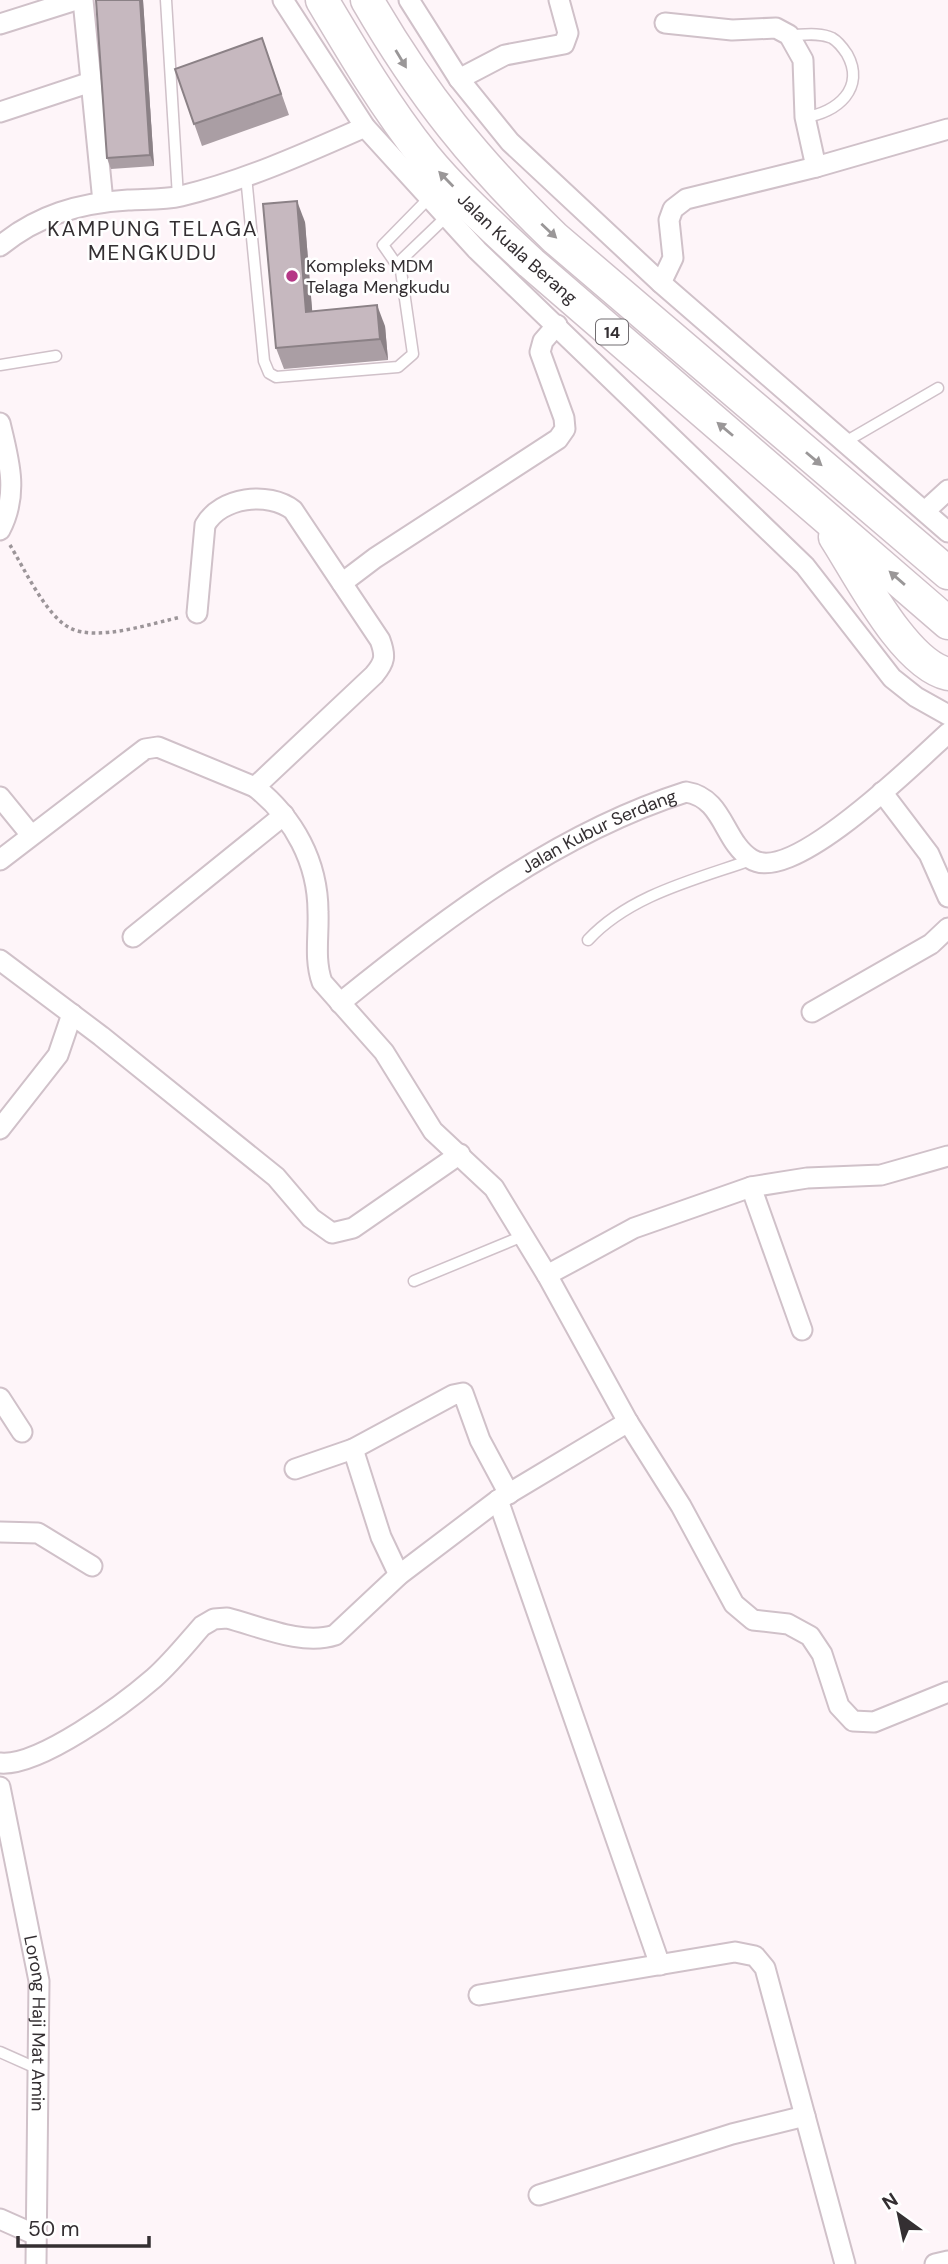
<svg xmlns="http://www.w3.org/2000/svg" width="948" height="2264" viewBox="0 0 948 2264" font-family="'DM Sans',sans-serif">
<style>
.lines{fill:none;stroke-linecap:round;stroke-linejoin:round}
.service-casing{stroke:#d0c1c9;stroke-width:13}
.minor-casing{stroke:#d0c1c9;stroke-width:23}
.trunk-casing{stroke:#d0c1c9;stroke-width:35}
.path{stroke:#9c9599;stroke-width:3.5;stroke-dasharray:3.5 3.5;stroke-linecap:butt}
.service{stroke:#fff;stroke-width:10}
.minor{stroke:#fff;stroke-width:19}
.trunk{stroke:#fff;stroke-width:32}
.wall{fill:#aa9ea4}
.shaded-wall{fill:#8b8186}
.building{fill:#c6b8bf;stroke:#8b8186;stroke-width:2}
.oneway{fill:#9a9798}
.poi-dot{fill:#b53786;stroke:#fff;stroke-width:2.5}
.labels{text-anchor:middle;dominant-baseline:central;stroke-width:5;stroke-linejoin:round;paint-order:stroke}
.shield{fill:#fff;stroke:#716d70;stroke-width:2}
.shield-label{font-size:16px;font-weight:bold;fill:#342f32}
.street-label{font-size:18px;fill:#342f32;stroke:#fff}
.poi-label{font-size:18px;fill:#342f32;stroke:#fff;text-anchor:start}
.quarter-label{font-size:21px;letter-spacing:2px;fill:#342f32;stroke:#fff}
</style>
<rect width="100%" height="100%" fill="#fef5f9"/>
<g class="lines">
<g class="service-casing">
<g id="service">
<path d="M166,0L178,197"/>
<path d="M789,35C802,35 820,32 832,38C839,42 843,48 847,54C866,88 837,113 805,117"/>
<path d="M246,176L264,361L269,373L276,377L398,367L413,354L401,271L383,245L429,198"/>
<path d="M397,264L446,217"/>
<path d="M0,365L56,356"/>
<path d="M845,442L938,388"/>
<path d="M588,940C630,895 694,880 751,860"/>
<path d="M414,1281L523,1236"/>
<path d="M0,2052L36,2068"/>
</g>
</g>
<g class="minor-casing">
<g id="minor">
<path d="M83,0L103,202"/>
<path d="M283,0L365,127L477,250L805,566L892,678L916,697L948,715"/>
<path d="M409,0L459,79L510,142L661,283L948,532"/>
<path d="M665,23L732,30L776,28L789,35L803,60L805,117L816,167"/>
<path d="M0,24L76,0"/>
<path d="M459,79L505,55L564,44L568,33L559,0"/>
<path d="M0,112L91,82"/>
<path d="M0,246C38,215 79,203 128,200C145,199 164,200 181,196C244,181 306,153 365,127"/>
<path d="M661,283L673,258L669,220L673,209L686,199L816,167L948,129"/>
<path d="M0,423C9,460 19,494 0,530"/>
<path d="M925,511L948,490"/>
<path d="M342,583L375,558L558,439L565,429L564,418L540,352L543,341L557,325"/>
<path d="M197,613L205,525C221,497 268,491 293,510L380,640C386,656 385,662 374,675L255,787"/>
<path d="M882,792L929,854L948,897"/>
<path d="M0,797L31,835"/>
<path d="M0,860L145,749L158,747L255,787C294,818 318,862 318,912C319,936 314,959 322,982L384,1052L433,1131L494,1188L547,1275L628,1422L681,1506L734,1604L753,1620L788,1624L810,1636L822,1654L839,1706L853,1721L874,1722L948,1692"/>
<path d="M133,937L284,815"/>
<path d="M0,960L101,1036L276,1177L311,1218L332,1233L353,1228L460,1154"/>
<path id="s1" d="M340,1003C445,918 557,833 686,792C724,798 723,841 751,859C792,886 917,761 948,733"/>
<path d="M812,1012L931,944L948,928"/>
<path d="M0,1129L58,1055L72,1014"/>
<path d="M751,1187L802,1330"/>
<path d="M547,1275L634,1228L751,1187L807,1178L881,1175L948,1156"/>
<path d="M0,1398L22,1432"/>
<path d="M353,1449L381,1537L399,1575"/>
<path d="M295,1469L353,1449L453,1395L463,1393L480,1440L509,1494"/>
<path d="M498,1500L660,1965"/>
<path d="M0,1532L38,1533L92,1566"/>
<path d="M0,1763C39,1767 124,1704 154,1678C172,1662 187,1643 202,1626L214,1619L227,1618C259,1626 302,1646 335,1635L399,1575L498,1500L628,1422"/>
<path id="s2" d="M0,1787L39,1981L36,2264"/>
<path d="M479,1995L735,1952L755,1956L765,1968L845,2264"/>
<path d="M539,2195L732,2134L805,2116"/>
<path d="M0,2219L36,2235"/>
<path d="M935,2264L948,2261"/>
</g>
</g>
<g class="trunk-casing">
<g id="trunk">
<path id="s3" d="M322,0C354,54 386,108 425,157C456,195 495,229 531,263L948,623"/>
<path d="M367,0C422,95 476,162 555,238L948,573"/>
<path d="M835,537C859,574 904,664 948,674"/>
</g>
</g>
<path class="path" d="M10,545C24,568 46,616 70,628C97,642 153,623 181,617"/>
<use href="#service" class="service"/>
<use href="#minor" class="minor"/>
<use href="#trunk" class="trunk"/>
</g>
<g class="wall">
<path d="M96,0H143L154,166L111,169L107,158Z"/>
<path d="M262,38L289,115L202,146L175,69Z"/>
<path d="M305,222L312,311L385,326L388,360L284,369L276,348Z"/>
</g>
<g class="shaded-wall">
<path d="M140,0H143L154,166L150,155Z"/>
<path d="M297,201L305,222L314,333L306,312Z"/>
<path d="M377,305L385,326L388,360L380,339Z"/>
</g>
<g class="building">
<path d="M96,0H140L150,155L107,158Z"/>
<path d="M262,38L281,94L194,124L175,69Z"/>
<path d="M297,201L306,312L377,305L380,339L276,348L263,204Z"/>
</g>
<defs><path id="oneway-solid" d="M-6-.8H1V-3.2L6.5 0L1 3.2V.8H-6Z" transform="scale(1.75)"/></defs>
<g class="oneway">
<use href="#oneway-solid" transform="translate(401 59) rotate(59)"/>
<use href="#oneway-solid" transform="translate(446 179) rotate(-134)"/>
<use href="#oneway-solid" transform="translate(549 231) rotate(43)"/>
<use href="#oneway-solid" transform="translate(725 429) rotate(-140)"/>
<use href="#oneway-solid" transform="translate(814 459) rotate(40)"/>
<use href="#oneway-solid" transform="translate(897 578) rotate(-139)"/>
</g>
<circle class="poi-dot" cx="292" cy="276" r="7"/>
<g class="labels">
<rect class="shield" x="596" y="319.5" width="32" height="25" rx="5"/>
<g class="shield-label">
<text x="612" y="332">14</text>
</g>
<g class="street-label">
<text stroke="none"><textPath href="#s3" startOffset="318">Jalan Kuala Berang</textPath></text>
<text stroke="none"><textPath href="#s1" startOffset="312">Jalan Kubur Serdang</textPath></text>
<text stroke="none"><textPath href="#s2" startOffset="240">Lorong Haji Mat Amin</textPath></text>
</g>
<g class="poi-label">
<text x="306" y="266">Kompleks MDM<tspan x="306" dy="21">Telaga Mengkudu</tspan></text>
</g>
<g class="quarter-label">
<text x="153" y="229">KAMPUNG TELAGA<tspan x="153" dy="24">MENGKUDU</tspan></text>
</g>
</g>
<g transform="translate(899 2215) rotate(327)" stroke="#ffffff" stroke-width="5" paint-order="stroke">
<path d="M0-5L12 26L0 18L-12 26Z" fill="#342f32"/>
<text y="-10" font-size="19" font-weight="bold" text-anchor="middle" fill="#342f32">N</text>
</g>
<path d="M18 2236v10h131v-10" fill="none" stroke="#342f32" stroke-width="3.5"/>
<text x="28" y="2236" font-size="21" fill="#342f32" stroke="#ffffff" stroke-width="5" paint-order="stroke">50 m</text>
</svg>
